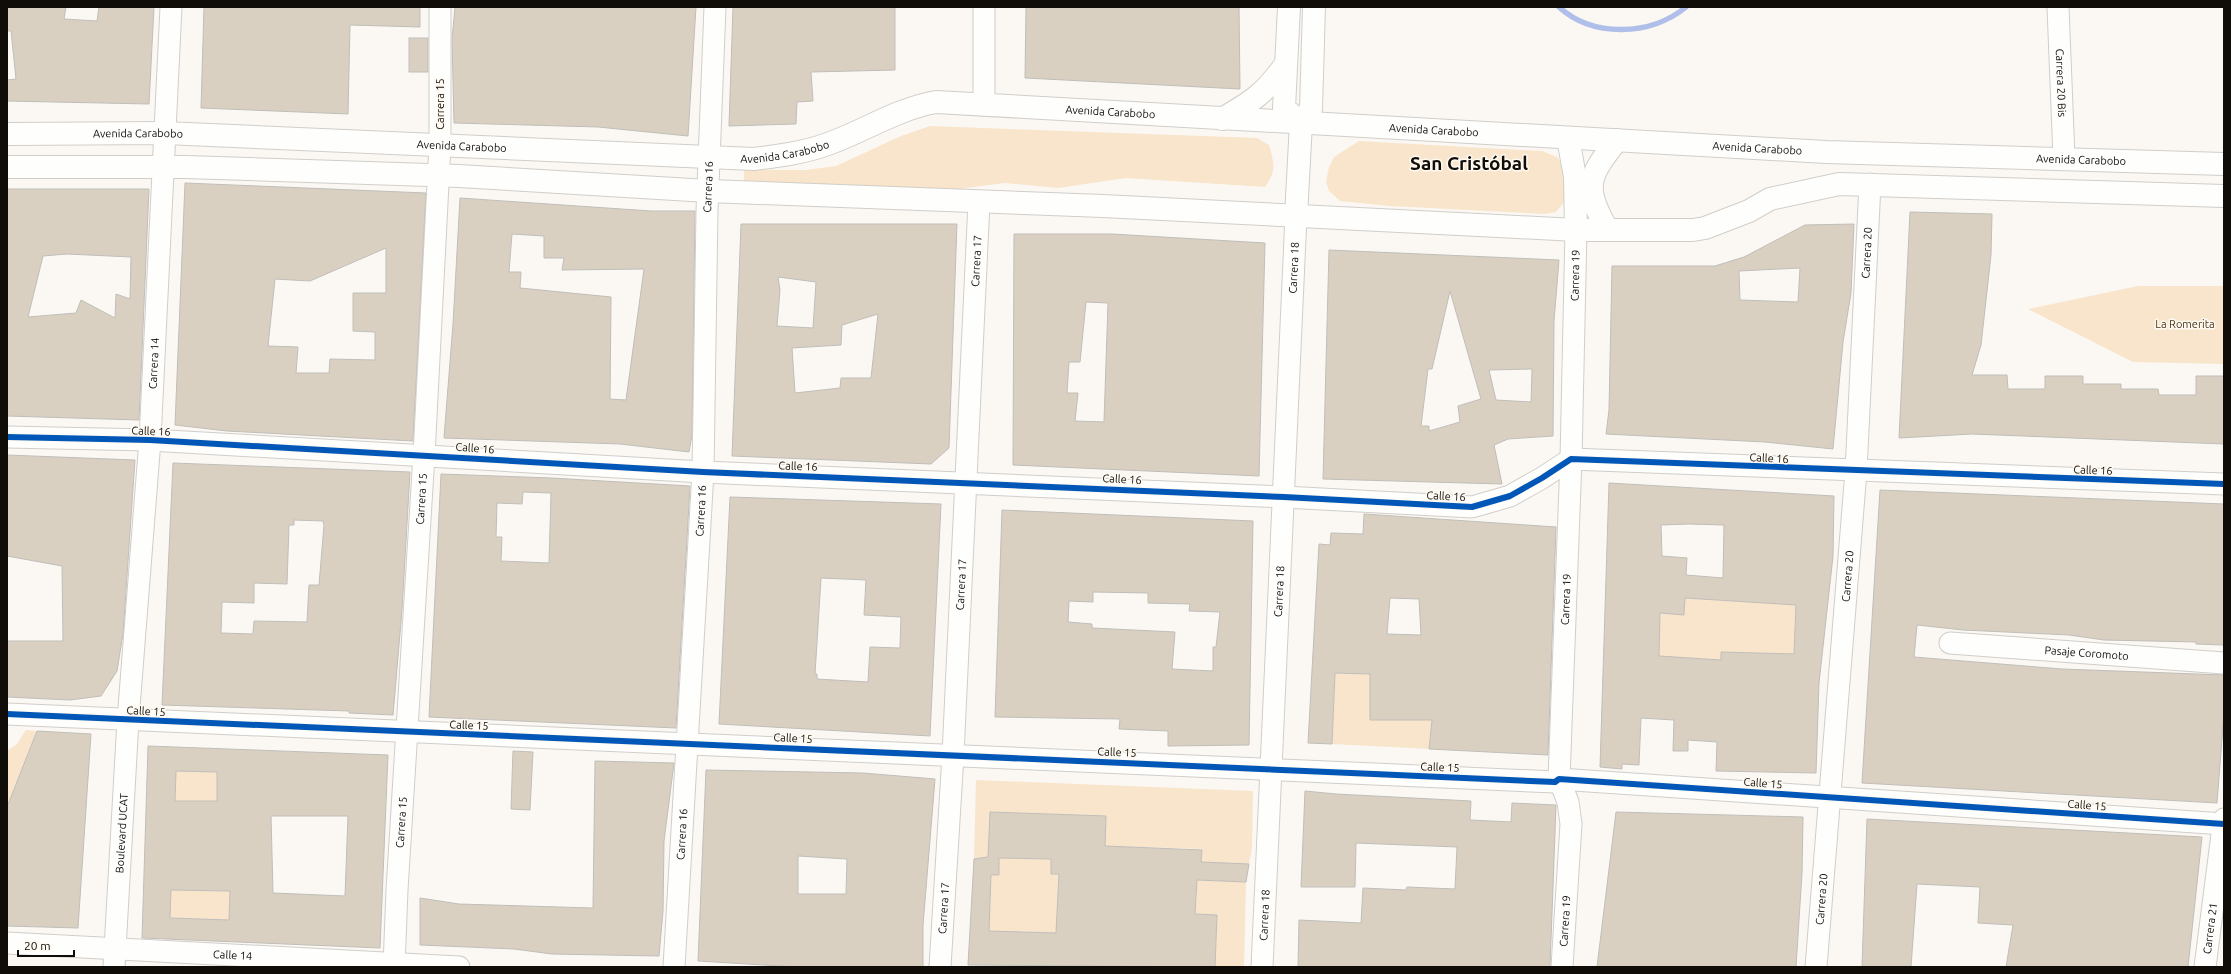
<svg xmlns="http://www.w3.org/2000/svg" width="2231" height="974" viewBox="0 0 2231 974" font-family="Ubuntu,sans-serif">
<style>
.green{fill:#f8e5cb}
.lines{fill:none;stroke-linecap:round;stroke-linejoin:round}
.stream{stroke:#b0bfea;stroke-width:5.5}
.building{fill:#dad0c1;stroke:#c0beba;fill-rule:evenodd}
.minor-casing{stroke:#d1cec9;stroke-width:23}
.tertiary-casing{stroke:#d1cec9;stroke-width:24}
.secondary-casing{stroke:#d1cec9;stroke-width:24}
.minor{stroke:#fefefd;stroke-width:21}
.tertiary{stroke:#fefefd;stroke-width:22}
.secondary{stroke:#fefefd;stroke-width:22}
.cycleway-casing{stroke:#fef9f1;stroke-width:8}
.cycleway{stroke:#0057b8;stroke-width:6}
.labels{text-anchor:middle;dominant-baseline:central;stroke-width:3;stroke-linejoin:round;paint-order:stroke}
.street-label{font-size:11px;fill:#100d09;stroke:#fef9f1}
.park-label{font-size:11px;fill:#483519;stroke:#fef9f1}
.town-label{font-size:19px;font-weight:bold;fill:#100d09;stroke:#fef9f1}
</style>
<rect width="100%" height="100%" fill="#fbf8f4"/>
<g class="green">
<path d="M930,126L1257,138L1269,145C1274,163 1277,171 1265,187L1126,178L1058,188L1005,183L935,192L744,184V170H806L836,166L901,136Z"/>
<path d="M1359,141L1542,151L1557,157L1565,168L1566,200L1556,212L1544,214L1390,206L1340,201L1329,191L1326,182L1329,167L1334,157Z"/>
<path d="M2138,286H2224V364L2133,362L2028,309Z"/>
<path d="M1685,598L1796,605L1794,658L1768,653L1721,652V675L1659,656L1658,613L1684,615Z"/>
<path d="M1335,673L1370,674L1432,719L1429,749L1332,744Z"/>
<path d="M26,730L37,731L7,807V751L17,744Z"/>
<path d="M176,771L217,772V801H175Z"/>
<path d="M976,780L1253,791L1252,849L1249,864L1201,862V849L1105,846L974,859Z"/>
<path d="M999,858L1051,859V874H1059L1057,933L1009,931L982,950L990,906L991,875H999Z"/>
<path d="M1197,880L1246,882L1244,967H1215L1217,915L1191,914L1174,903L1196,904Z"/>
<path d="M171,890L230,891L229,920L170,918Z"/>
</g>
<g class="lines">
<path class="stream" d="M1559,7C1593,38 1651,36 1686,7"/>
</g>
<g class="building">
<path d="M7,7H66L64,19L97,21L99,7H154L149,104L7,101V80L16,79L11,31H7Z"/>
<path d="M204,7H420V27L350,25L348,114L201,108Z"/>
<path d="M455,7H696L688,136L598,127L454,123L452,39Z"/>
<path d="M733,7H895V70L811,72L813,101L797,102L796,124L729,126Z"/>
<path d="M1026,7H1239L1240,89L1025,78Z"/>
<rect x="409" y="38" width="19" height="34"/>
<path d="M185,183L426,193L413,441L227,431L175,425ZM386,248V293H353V331L375,332V360L330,359L329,373H296L298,347L268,346L275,279L310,281Z"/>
<path d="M7,189H149L139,420L7,416ZM67,254L131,257L130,299L116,294L115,318L81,300L76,313L28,317L43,256Z"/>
<path d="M460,198L651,211H695L692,435L689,452L620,444L444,438L453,324ZM512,234L544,236V258H564L562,270L644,269L626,400L610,399L611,297L520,288L521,272H509Z"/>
<path d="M1910,212L1992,214L1991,255L1981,345L1972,375H2007L2008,389H2045V376H2083V384H2121V389H2158L2159,395H2196V376H2224V444L1972,434L1899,438Z"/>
<path d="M741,224H957L949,448L931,464L732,456ZM778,277L816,282L813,328L777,326L780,290ZM878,314L871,378H841L840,388L795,393L792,348L841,345L842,325Z"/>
<path d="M1854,224L1851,293L1843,342L1833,449L1765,442L1606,434L1609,410L1612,266H1715L1744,257L1805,225ZM1800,268L1798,302L1740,300L1739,271Z"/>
<path d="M1014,234H1112L1265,243L1259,476L1013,465ZM1086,302L1108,303L1104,422L1075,421L1078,393H1067L1069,362H1080Z"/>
<path d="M1329,250L1559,260L1554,321L1553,436L1508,439L1494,445L1502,484L1323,479ZM1450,291L1481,399L1458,406L1460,422L1429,431V426H1421L1428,369H1432ZM1532,369L1531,402L1496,400L1489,370Z"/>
<path d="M7,455L135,460L123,634L117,671L101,696L70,700L7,697V641H63L62,566L7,556Z"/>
<path d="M173,463L410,472L402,610L393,715L349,713V711L162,705ZM294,520L323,521L324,525L319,585H309L307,622L254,621L253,634L221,633L222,602L254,603V583L287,584L289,525H294Z"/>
<path d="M441,474L551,478L690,486L676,728L429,717ZM523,492L551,493L549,563L501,561L502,537H496L497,503L522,504Z"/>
<path d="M1609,483L1834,496L1833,556L1819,683L1816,773L1716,771L1717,742L1688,740V751H1673L1674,720L1641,718L1639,765L1622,764V769L1600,767ZM1689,524L1724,525L1723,578L1686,575L1687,558L1662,556L1661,525ZM1685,598L1796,605L1794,654L1721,652V660L1659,656L1660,613L1684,615Z"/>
<path d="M1880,490L2224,504V645L2196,644V642L2104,640L2069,635L1963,630L1917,625L1914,657L2062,669L2224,675V714L2217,803L1862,783Z"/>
<path d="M730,497L941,504L930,736L719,724ZM821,578L866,580L864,615L901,617L900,648L870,647L868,682L817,679V674H815Z"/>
<path d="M1002,510L1253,521L1249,745L1168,746V731L1119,729L1120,719L995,717ZM1093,592L1148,593V603L1190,604L1189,611L1220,612L1216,647H1213V671L1172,669L1175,632L1092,628V624L1068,622L1069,601L1093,602Z"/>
<path d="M1364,514L1556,527L1548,755L1429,749L1432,720H1370V674L1335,673L1332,744L1308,743L1319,544L1330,545L1331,533L1363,534ZM1390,598L1419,599L1421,635L1387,634Z"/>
<path d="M37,731L91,734L78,928L7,926V807Z"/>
<path d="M148,746L388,755L380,948L142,938ZM176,771L217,772V801H175ZM271,816H348L345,896L273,893ZM171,890L230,891L229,920L170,918Z"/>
<path d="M513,751L533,752L530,810L511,809Z"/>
<path d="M595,761L674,763L664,841L663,911L659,956L552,954L514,949L420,945V898L459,904L593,908Z"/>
<path d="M706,770L863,773L935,779L923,925V967H796L698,961ZM798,856L847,859L846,894H798Z"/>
<path d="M1305,791L1336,794L1471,801L1470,820L1511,822L1512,803L1556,805L1550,967H1298L1299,920L1361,923L1363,888L1406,890L1407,887L1455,889L1457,847L1356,843L1355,887H1301Z"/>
<path d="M990,812L1106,816L1105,846L1202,850L1201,862L1249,864L1246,882L1197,880L1195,914L1217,915L1215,967L968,965L974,859L988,857ZM999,858L1051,859V874H1059L1056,933L989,931L991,875H999Z"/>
<path d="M1616,812L1803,817L1802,873L1796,967H1597Z"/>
<path d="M1867,819L2202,837L2188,967H2006L2013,925L1978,923L1980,887L1917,884L1911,967H1862Z"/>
</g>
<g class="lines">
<g class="minor-casing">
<g id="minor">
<path id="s1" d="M2058,7L2064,158"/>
<path d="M984,105V7"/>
<path d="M7,437L150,440L703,472L1284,497L1472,507L1510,496L1542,478L1571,459L2224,484"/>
<path id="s2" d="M1950,643L2224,663"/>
<path d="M7,714L1374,774L1555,782L1559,779L2224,824"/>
<path id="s3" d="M7,943L459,967"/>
<path id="s4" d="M114,967L128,720L150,440L171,7"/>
<path id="s5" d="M394,967L397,890L424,455L440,145V7"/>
<path id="s6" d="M674,967L703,472L707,211L715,7"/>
<path id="s7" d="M940,967L953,755L979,202"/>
<path id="s8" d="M1262,967L1296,216"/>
<path id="s9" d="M1562,967L1571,824L1568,802L1559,779L1571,459L1576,230"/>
<path id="s10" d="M1816,967L1856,471L1870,184"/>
<path id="s11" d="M2205,967L2224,819"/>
</g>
</g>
<g class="tertiary-casing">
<g id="tertiary">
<path d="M1289,7L1284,108L1301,123"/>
<path d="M1301,123L1311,109L1314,7"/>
<path d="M1296,216L1301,123"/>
</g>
</g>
<g class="secondary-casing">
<g id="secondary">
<path d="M1222,119C1253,101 1264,94 1285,65"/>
<path id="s12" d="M7,134L165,133L754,159C778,156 802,153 825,145C863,132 896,109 936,102L1826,152L2224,164"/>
<path d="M1568,138L1575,177L1576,230"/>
<path d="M7,167H186L459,176L708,191L1103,206L1498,226L1576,230H1693L1705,228L1749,211L1770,199L1839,184L2224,196"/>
<path d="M1607,229C1583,186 1588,177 1617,140"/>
</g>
</g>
<use href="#minor" class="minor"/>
<use href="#tertiary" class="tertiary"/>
<use href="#secondary" class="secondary"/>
<g class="cycleway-casing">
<g id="cycleway">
<path d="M7,437L150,440L703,472L1284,497L1472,507L1510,496L1542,478L1571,459L2224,484"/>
<path d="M7,714L1374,774L1555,782L1559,779L2224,824"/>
</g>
</g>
<use href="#cycleway" class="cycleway"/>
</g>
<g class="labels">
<g class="street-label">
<text stroke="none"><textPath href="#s1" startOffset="76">Carrera 20 Bis</textPath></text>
<text transform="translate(440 104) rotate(-90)">Carrera 15</text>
<text stroke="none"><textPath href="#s12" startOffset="1114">Avenida Carabobo</textPath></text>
<text stroke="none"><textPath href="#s12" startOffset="1438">Avenida Carabobo</textPath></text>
<text stroke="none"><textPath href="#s12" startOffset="131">Avenida Carabobo</textPath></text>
<text stroke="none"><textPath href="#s12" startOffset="455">Avenida Carabobo</textPath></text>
<text stroke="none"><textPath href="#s12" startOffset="1762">Avenida Carabobo</textPath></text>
<text stroke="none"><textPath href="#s12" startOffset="779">Avenida Carabobo</textPath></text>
<text stroke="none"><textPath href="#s12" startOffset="2086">Avenida Carabobo</textPath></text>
<text stroke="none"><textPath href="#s6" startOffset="781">Carrera 16</textPath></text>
<text stroke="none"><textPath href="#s10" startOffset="716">Carrera 20</textPath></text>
<text stroke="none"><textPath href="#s7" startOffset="707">Carrera 17</textPath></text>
<text stroke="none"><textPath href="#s8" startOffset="700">Carrera 18</textPath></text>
<text stroke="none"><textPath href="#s9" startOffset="694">Carrera 19</textPath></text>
<text stroke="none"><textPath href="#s4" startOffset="605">Carrera 14</textPath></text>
<text transform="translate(151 431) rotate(2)">Calle 16</text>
<text transform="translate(475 448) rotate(4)">Calle 16</text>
<text transform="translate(1769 458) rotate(3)">Calle 16</text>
<text transform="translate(798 466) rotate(2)">Calle 16</text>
<text transform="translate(2093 470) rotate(2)">Calle 16</text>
<text transform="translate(1122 479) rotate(3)">Calle 16</text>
<text transform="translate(1446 496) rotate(3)">Calle 16</text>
<text stroke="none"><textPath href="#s5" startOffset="469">Carrera 15</textPath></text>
<text stroke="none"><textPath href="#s6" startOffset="457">Carrera 16</textPath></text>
<text stroke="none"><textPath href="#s10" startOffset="392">Carrera 20</textPath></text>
<text stroke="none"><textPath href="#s7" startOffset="383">Carrera 17</textPath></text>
<text stroke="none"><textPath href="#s8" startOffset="376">Carrera 18</textPath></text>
<text stroke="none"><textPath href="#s9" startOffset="370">Carrera 19</textPath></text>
<text stroke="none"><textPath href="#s2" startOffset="137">Pasaje Coromoto</textPath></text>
<text transform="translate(146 711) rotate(3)">Calle 15</text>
<text transform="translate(469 725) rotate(2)">Calle 15</text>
<text transform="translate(793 738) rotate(3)">Calle 15</text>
<text transform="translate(1117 752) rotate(2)">Calle 15</text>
<text transform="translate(1440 767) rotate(2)">Calle 15</text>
<text transform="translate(1763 783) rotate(4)">Calle 15</text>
<text transform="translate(2087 805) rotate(4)">Calle 15</text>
<text stroke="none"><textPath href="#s5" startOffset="145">Carrera 15</textPath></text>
<text stroke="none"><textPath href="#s4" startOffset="134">Boulevard UCAT</textPath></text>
<text stroke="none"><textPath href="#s6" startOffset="133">Carrera 16</textPath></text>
<text stroke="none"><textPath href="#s10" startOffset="68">Carrera 20</textPath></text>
<text stroke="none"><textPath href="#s7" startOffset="59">Carrera 17</textPath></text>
<text stroke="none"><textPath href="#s8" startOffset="52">Carrera 18</textPath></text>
<text stroke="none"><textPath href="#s9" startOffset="46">Carrera 19</textPath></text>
<text stroke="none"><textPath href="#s11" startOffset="39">Carrera 21</textPath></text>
<text stroke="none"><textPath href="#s3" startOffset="226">Calle 14</textPath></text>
</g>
<g class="park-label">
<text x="2185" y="324">La Romerita</text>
</g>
<g class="town-label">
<text x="1469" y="163">San Cristóbal</text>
</g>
</g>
<rect width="2231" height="974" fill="none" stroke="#100d09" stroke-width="16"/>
<path d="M18 950v6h56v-6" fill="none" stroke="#100d09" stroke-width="2"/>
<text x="24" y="950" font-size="12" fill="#100d09" stroke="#fef9f1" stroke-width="3" paint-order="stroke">20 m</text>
</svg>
